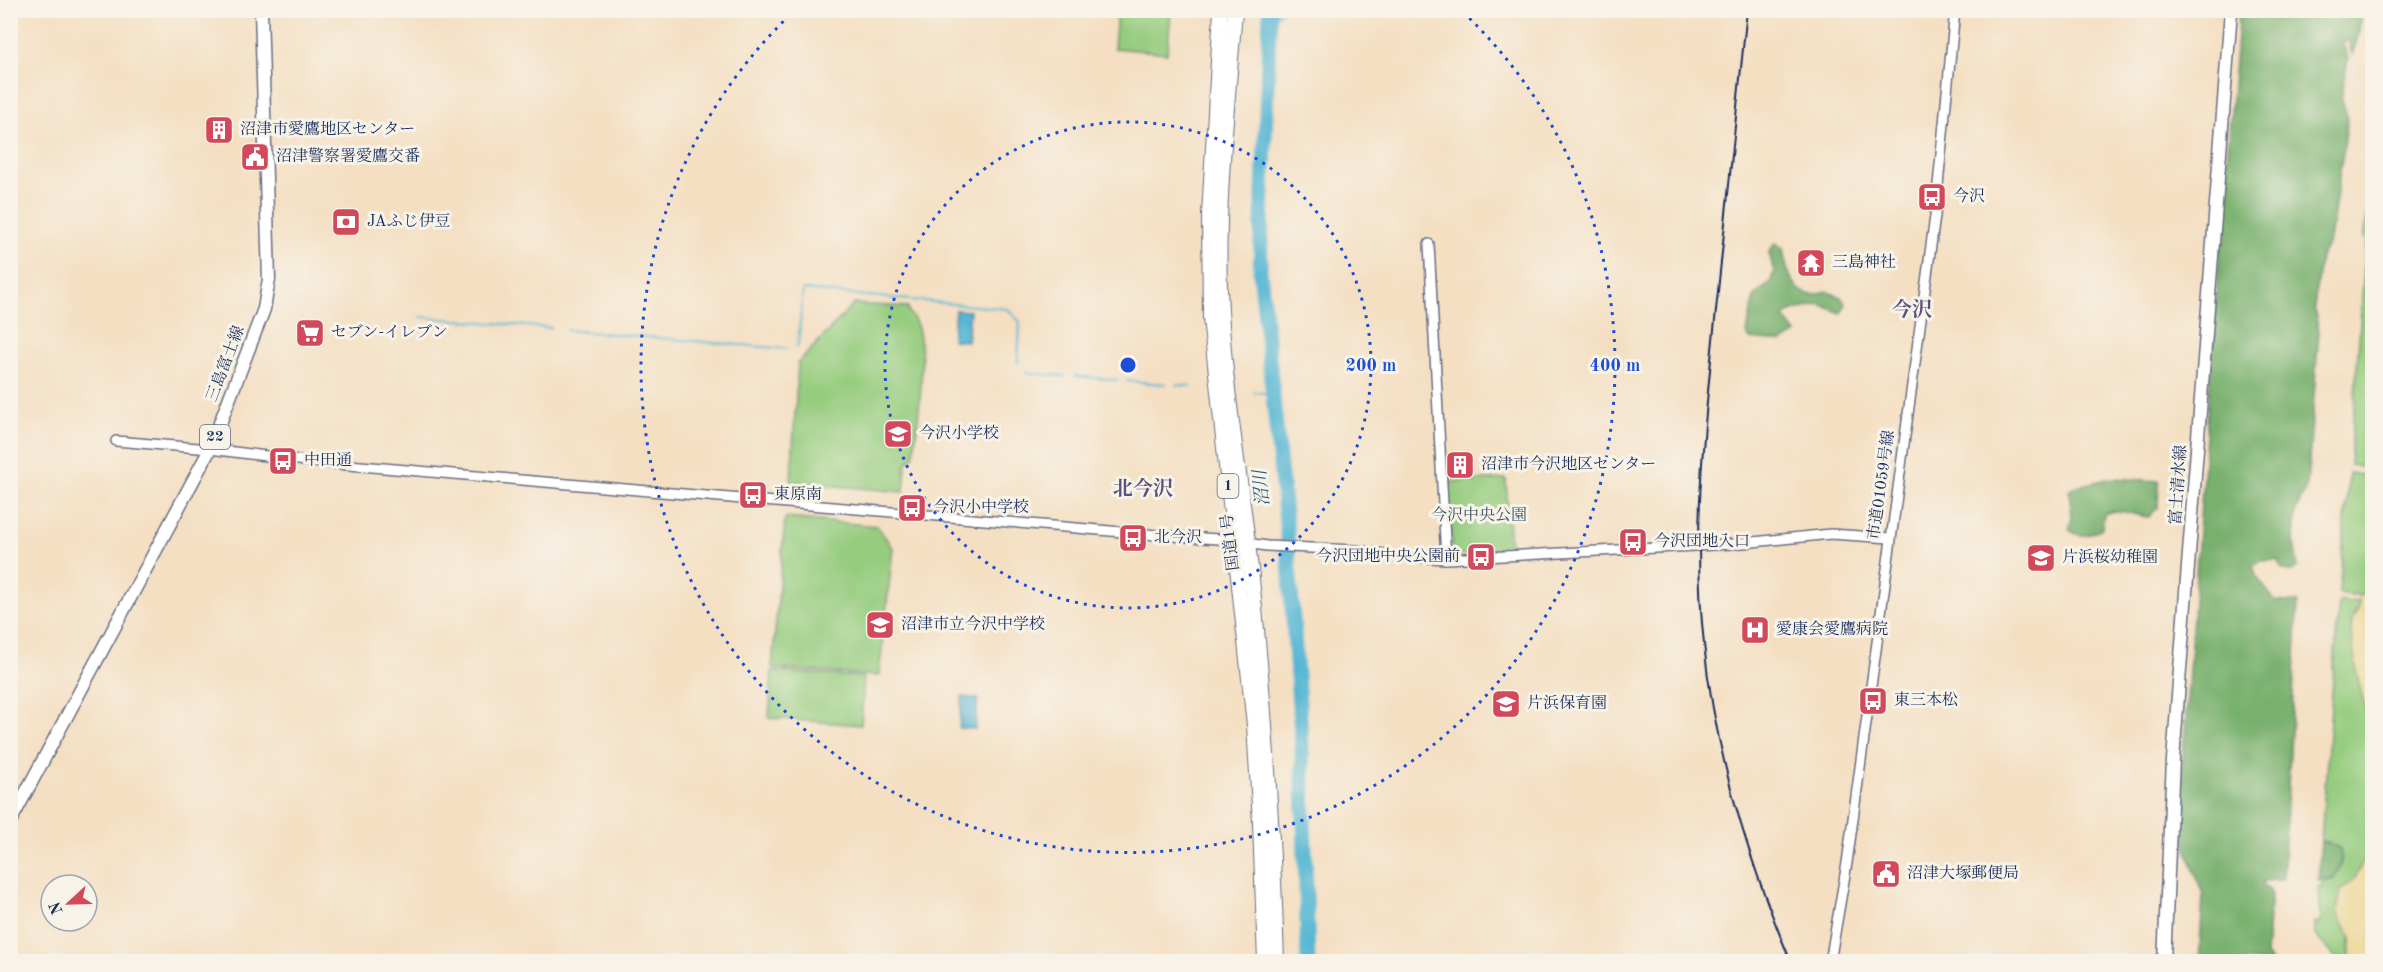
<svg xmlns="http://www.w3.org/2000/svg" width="2383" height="972" viewBox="0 0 2383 972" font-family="'Old Standard TT','Noto Serif JP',serif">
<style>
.green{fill:#95cc7e;stroke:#587e6e;stroke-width:1.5}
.forest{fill:#78b06d;stroke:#4a7066;stroke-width:1.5}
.sand{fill:#eeda9e;stroke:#84847e;stroke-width:1.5}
.water{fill:#54b6d3;stroke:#387298;stroke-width:1.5}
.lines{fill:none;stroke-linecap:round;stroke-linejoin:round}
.stream{stroke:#54b6d3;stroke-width:2}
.river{stroke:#54b6d3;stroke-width:15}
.minor-casing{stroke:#676d81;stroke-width:12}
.major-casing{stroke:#676d81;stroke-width:15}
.highway-casing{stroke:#676d81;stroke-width:16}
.minor{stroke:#fff;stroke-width:9}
.major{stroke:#fff;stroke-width:12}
.highway{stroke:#fff;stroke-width:14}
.rail{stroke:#1b2f5e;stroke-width:2}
.ring{fill:none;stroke:#1d4ed8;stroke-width:3;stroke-dasharray:3 6}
.labels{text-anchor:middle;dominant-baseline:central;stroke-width:6;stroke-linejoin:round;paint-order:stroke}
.shield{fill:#f7f3e8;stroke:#5d6a87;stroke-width:1.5}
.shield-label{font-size:15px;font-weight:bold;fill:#1b2f5e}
.poi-label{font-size:16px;fill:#1b2f5e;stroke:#f7f3e8;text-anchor:start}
.street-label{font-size:16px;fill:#1b2f5e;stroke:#f7f3e8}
.park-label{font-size:16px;fill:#3a5666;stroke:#f7f3e8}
.water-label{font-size:18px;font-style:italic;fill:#2c5881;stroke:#f7f3e8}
.quarter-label{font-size:20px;font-weight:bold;fill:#5a527d;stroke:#f7f3e8}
.centre{fill:#1d4ed8;stroke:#f7f3e8;stroke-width:3}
.ring-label{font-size:18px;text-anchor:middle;font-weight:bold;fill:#1d4ed8;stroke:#f7f3e8;stroke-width:6;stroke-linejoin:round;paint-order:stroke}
</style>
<rect width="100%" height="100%" fill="#f7f3e8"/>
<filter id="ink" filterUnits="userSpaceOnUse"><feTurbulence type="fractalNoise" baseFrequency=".0167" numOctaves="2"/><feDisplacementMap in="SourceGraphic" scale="12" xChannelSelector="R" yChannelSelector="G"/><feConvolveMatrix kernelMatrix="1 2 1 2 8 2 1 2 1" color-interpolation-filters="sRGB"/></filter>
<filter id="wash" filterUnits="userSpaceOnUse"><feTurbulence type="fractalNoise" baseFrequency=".008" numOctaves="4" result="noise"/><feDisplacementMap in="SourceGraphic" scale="24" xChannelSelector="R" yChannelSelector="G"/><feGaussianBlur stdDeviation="1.35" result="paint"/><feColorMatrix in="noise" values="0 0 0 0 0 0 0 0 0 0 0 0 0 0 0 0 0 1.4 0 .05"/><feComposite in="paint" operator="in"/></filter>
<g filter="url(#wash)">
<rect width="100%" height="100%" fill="#f4dfc2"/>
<g class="green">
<path d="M1169,10L1171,13L1167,53L1114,48L1117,11Z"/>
<path d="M2372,179V239L2364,238Z"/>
<path d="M2366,243H2372V467H2370L2350,465Z"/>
<path d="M854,304L908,307L909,313C933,332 916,427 914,456L906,464L904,492L791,482L798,363Z"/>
<path d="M2349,473L2371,476L2372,486V587C2364,599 2352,595 2339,593Z"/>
<path d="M1506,479L1510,549L1506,553L1458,555L1452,550L1448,482Z"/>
<path d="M785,518L877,526L893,548L879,676L772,668Z"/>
<path d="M2339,601L2359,602C2358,610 2354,613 2352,620C2348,634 2364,713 2372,727V845L2354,880L2349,961H2339L2315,935V922L2319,923L2321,921L2319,887H2323V882L2334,879L2329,842L2321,841Z"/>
<path d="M772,671L864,677L861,725L769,718Z"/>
</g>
<g class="forest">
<path d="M2239,11H2362L2358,36L2352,55L2348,39L2343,44L2348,58L2341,100L2348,118L2330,240L2320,257L2314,308L2319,331L2307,485L2296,511L2294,542L2298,567L2292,572L2281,569L2279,560L2262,561L2253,565L2256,576L2275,601L2298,603L2283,880L2262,881L2263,887L2267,888L2271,892L2266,955L2271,961L2199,962L2203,895L2178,825L2214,323Z"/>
<path d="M1775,243L1783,248C1785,269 1797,307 1826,291L1841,297L1846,304L1841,313L1819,304L1790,312L1784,317L1796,333L1783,342L1749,339L1747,333L1754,296L1770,283L1774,272L1769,253Z"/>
<path d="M2112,478L2159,481L2158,507L2149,517C2130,516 2122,506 2104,514L2102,528C2090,535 2081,539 2069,530L2072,517L2069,491L2074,487Z"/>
<path d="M2321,841L2338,847C2345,858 2340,869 2334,879L2318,881Z"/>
</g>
<g class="sand">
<path d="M2372,587V727C2364,712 2348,638 2352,622C2353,617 2354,618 2356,614C2359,609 2359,602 2359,596L2368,594Z"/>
<path d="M2372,845V961H2349L2352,939L2337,912L2341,889L2354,880Z"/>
</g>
<g class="water">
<path d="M955,310L970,311L967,341L952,340Z"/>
<path d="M962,697L978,699L975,729L959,728Z"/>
</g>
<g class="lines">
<g class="stream">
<path d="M1269,19L1284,10"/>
<path d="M421,317L551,328"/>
<path d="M566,330L787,349"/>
<path d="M796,346L798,345L803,290L1008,309L1020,322L1018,363"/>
<path d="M1026,373L1065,376"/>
<path d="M1075,376L1117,380"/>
<path d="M1127,381L1165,384"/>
<path d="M1176,385L1192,386"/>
<path d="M1254,392L1272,394"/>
</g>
<path class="river" d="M1270,10L1260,270L1287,533L1302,747L1308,962"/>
</g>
</g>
<g filter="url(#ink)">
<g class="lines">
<g class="minor-casing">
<g id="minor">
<path d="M1429,244L1446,559"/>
<path d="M116,441L210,449L314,462L1157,535L1218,539L1267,546L1354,550L1399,556L1446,559L1733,544L1831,534L1890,538"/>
<path d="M1830,962L1847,863L1935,216L1955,10"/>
</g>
</g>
<g class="major-casing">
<g id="major">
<path d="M10,822L210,449L264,309L269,279L261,10"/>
<path d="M2164,962L2173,760L2231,10"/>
</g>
</g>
<g class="highway-casing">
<g id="highway">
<path d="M1221,10L1209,215L1210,318L1254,725L1260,823L1265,962"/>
<path d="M1235,10C1228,103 1217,196 1220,288C1223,382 1241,476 1251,569C1265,700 1273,830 1277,962"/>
</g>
</g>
<use href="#minor" class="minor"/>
<use href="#major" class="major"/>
<use href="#highway" class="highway"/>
<path class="rail" d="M1747,10C1736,114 1725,217 1715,320C1704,429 1692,534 1704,644C1715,754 1748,860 1791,962"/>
</g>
</g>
<g class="ring">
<circle cx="1128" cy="365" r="243"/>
<path d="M1463 12A487 487 0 1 1 793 12"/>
</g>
<defs>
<g id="building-square" transform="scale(1.5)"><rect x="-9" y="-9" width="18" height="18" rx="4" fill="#d1495b" stroke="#f7f3e8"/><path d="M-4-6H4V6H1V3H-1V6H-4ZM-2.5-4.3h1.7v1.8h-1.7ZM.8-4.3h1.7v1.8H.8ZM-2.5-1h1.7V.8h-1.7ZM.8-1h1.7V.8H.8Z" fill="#fff"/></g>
<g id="civic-square" transform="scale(1.5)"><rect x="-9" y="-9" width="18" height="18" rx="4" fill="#d1495b" stroke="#f7f3e8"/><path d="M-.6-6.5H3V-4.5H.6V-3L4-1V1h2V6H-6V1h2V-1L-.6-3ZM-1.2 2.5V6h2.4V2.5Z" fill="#fff"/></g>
<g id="bus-square" transform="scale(1.5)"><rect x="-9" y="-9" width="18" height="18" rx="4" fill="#d1495b" stroke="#f7f3e8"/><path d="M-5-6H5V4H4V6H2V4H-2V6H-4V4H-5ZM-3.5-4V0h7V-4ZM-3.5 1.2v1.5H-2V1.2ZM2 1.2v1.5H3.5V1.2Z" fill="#fff"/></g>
<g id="bank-square" transform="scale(1.5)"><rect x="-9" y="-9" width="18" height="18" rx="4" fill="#d1495b" stroke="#f7f3e8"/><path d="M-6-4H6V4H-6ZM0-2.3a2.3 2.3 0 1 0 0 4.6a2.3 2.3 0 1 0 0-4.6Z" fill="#fff"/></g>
<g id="temple-square" transform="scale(1.5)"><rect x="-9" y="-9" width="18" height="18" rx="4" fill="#d1495b" stroke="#f7f3e8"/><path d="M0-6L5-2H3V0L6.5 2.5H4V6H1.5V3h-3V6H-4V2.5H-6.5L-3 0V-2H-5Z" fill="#fff"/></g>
<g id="supermarket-square" transform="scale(1.5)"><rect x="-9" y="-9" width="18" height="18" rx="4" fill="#d1495b" stroke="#f7f3e8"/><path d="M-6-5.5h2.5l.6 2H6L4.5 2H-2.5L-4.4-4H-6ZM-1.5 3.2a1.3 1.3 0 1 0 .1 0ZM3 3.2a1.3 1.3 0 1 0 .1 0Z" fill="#fff"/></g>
<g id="school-square" transform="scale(1.5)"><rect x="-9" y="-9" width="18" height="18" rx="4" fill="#d1495b" stroke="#f7f3e8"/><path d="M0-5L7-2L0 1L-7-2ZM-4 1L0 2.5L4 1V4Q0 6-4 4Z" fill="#fff"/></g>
<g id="hospital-square" transform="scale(1.5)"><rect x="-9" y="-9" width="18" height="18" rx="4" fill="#d1495b" stroke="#f7f3e8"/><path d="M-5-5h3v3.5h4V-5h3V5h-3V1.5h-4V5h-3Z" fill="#fff"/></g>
</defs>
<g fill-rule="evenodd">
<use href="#building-square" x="219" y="130"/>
<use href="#civic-square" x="255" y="157"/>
<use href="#bus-square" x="1932" y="197"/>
<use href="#bank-square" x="346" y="222"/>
<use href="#temple-square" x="1811" y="263"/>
<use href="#supermarket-square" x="310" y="333"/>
<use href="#school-square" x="898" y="434"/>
<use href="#bus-square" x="283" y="461"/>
<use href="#building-square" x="1460" y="465"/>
<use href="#bus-square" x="753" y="495"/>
<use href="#bus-square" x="912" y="508"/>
<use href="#bus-square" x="1133" y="538"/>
<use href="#bus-square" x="1633" y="542"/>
<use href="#bus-square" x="1481" y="557"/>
<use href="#school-square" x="2041" y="558"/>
<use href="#school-square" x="880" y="625"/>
<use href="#hospital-square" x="1755" y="630"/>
<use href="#bus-square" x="1873" y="701"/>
<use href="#school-square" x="1506" y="704"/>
<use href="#civic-square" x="1886" y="874"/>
</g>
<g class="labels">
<g class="shield">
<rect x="200" y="425" width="30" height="24" rx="4.5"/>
<rect x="1217.5" y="474" width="21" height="24" rx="4.5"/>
</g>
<g class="shield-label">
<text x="215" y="437">22</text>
<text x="1228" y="486">1</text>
</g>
<g class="poi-label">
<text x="240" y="130">沼津市愛鷹地区センター</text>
<text x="276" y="157">沼津警察署愛鷹交番</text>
<text x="1953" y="197">今沢</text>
<text x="367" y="222">JAふじ伊豆</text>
<text x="1832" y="263">三島神社</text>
<text x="331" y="333">セブン-イレブン</text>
<text x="919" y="434">今沢小学校</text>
<text x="304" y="461">中田通</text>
<text x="1481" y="465">沼津市今沢地区センター</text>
<text x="774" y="495">東原南</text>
<text x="933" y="508">今沢小中学校</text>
<text x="1154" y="538">北今沢</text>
<text x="1654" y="542">今沢団地入口</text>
<text x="1460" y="557" text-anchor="end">今沢団地中央公園前</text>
<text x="2062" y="558">片浜桜幼稚園</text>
<text x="901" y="625">沼津市立今沢中学校</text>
<text x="1776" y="630">愛康会愛鷹病院</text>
<text x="1894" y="701">東三本松</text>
<text x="1527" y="704">片浜保育園</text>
<text x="1907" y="874">沼津大塚郵便局</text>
</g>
<g class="street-label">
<text transform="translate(226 364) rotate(-69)">三島富士線</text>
<text transform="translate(1882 485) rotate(-82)">市道01059号線</text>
<text transform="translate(2179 485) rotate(-86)">富士清水線</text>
<text transform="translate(1231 542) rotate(-97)">国道1号</text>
</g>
<g class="park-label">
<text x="1479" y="516">今沢中央公園</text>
</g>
<g class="water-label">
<text transform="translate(1262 488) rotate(-96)">沼川</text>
</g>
<g class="quarter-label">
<text x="1912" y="311">今沢</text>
<text x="1143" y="490">北今沢</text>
</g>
</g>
<circle cx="1128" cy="365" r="9" class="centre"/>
<g class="ring-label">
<text x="1371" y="371">200 m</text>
<text x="1615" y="371">400 m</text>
</g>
<rect width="2383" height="972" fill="none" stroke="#f7f3e8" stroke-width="36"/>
<g transform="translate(69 903) rotate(248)"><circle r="28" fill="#f7f3e8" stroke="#9fa5b1" stroke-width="1.5"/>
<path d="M0-4.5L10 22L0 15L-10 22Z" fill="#d1495b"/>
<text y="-9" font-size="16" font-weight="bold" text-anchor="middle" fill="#1b2f5e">N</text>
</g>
</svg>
